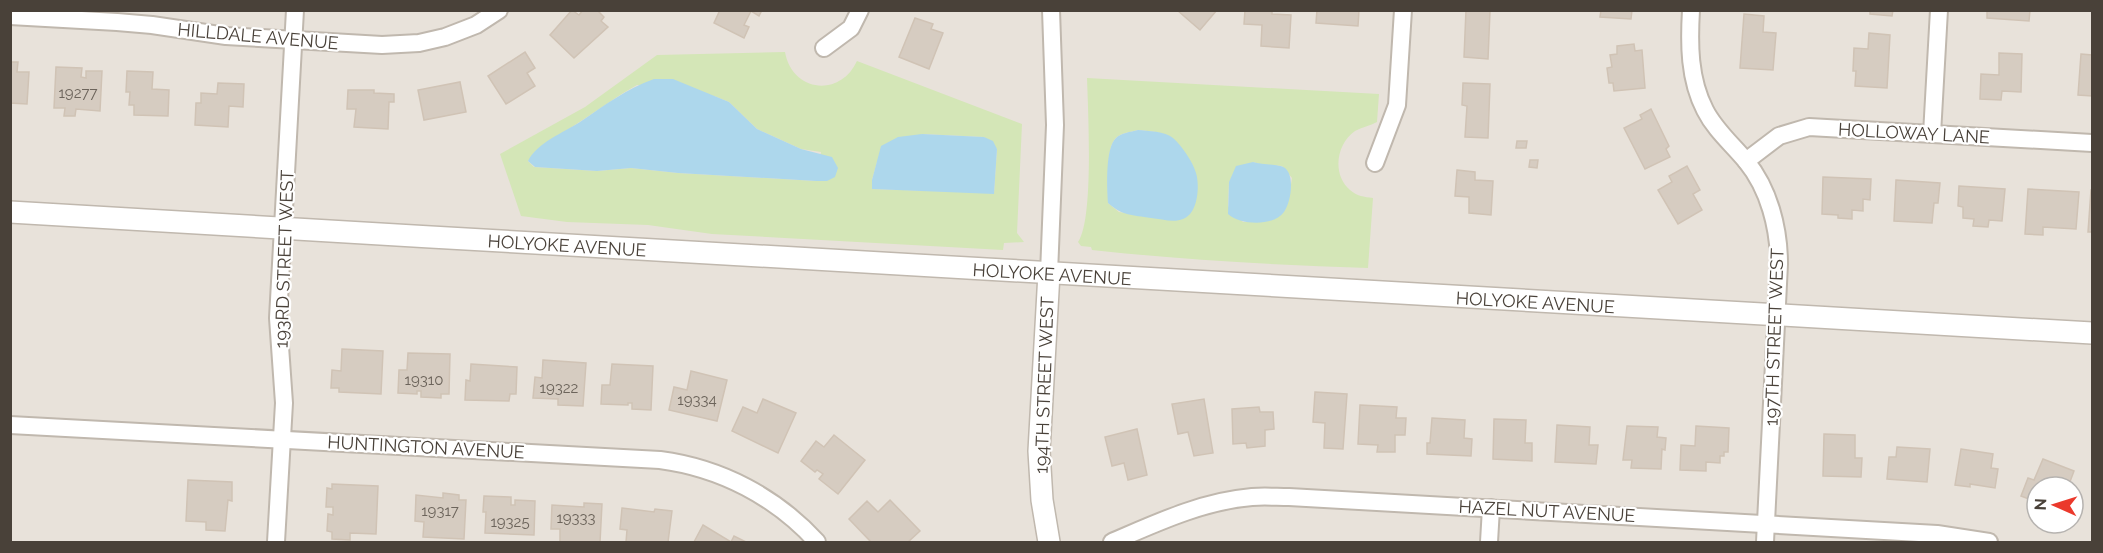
<svg xmlns="http://www.w3.org/2000/svg" width="2103" height="553" viewBox="0 0 2103 553" font-family="Raleway,sans-serif">
<style>
.residential{fill:#e8e2da;fill-rule:evenodd}
.green{fill:#d4e6b7;fill-rule:evenodd}
.water{fill:#add7ec}
.building{fill:#d6ccc1;stroke:#d0c3b5;stroke-width:1.5}
.lines{fill:none;stroke-linecap:round;stroke-linejoin:round}
.minor-casing{stroke:#c0b8ae;stroke-width:20}
.tertiary-casing{stroke:#c0b8ae;stroke-width:24}
.minor{stroke:#fff;stroke-width:16}
.tertiary{stroke:#fff;stroke-width:21}
.labels{text-anchor:middle;dominant-baseline:central;stroke-width:4.5;stroke-linejoin:round;paint-order:stroke}
.number-label{font-size:15px;fill:#6c645b}
.street-label{font-size:18px;fill:#494139;stroke:#fff}
</style>
<rect width="100%" height="100%" fill="#f5f1eb"/>
<path class="residential" d="M10,11H2092V542H11ZM2037,487H2073V523H2037Z"/>
<g class="green">
<path d="M785,52C792,92 840,98 857,61L1022,124L1017,233L1024,242L1004,243L1003,250L712,234L648,225L567,222L521,216L500,154L585,107L657,55ZM637,85L714,96L729,102L757,129L801,149L821,152L816,181L678,173L631,168L597,171L534,167L528,161C543,144 562,134 581,121C600,109 617,96 637,85ZM922,134L984,137L997,149L994,193L872,189V180L877,162Z"/>
<path d="M1087,78L1379,94L1377,122C1370,126 1362,127 1355,131C1336,144 1332,175 1350,190C1357,196 1364,197 1373,198L1368,268C1276,265 1184,260 1092,250L1091,247L1081,246L1078,242C1094,220 1088,109 1087,78ZM1138,130C1172,133 1174,136 1192,164L1172,220L1119,212L1108,203C1108,189 1106,149 1115,139C1120,133 1130,132 1138,130ZM1253,162L1263,165L1282,166L1292,178C1286,218 1284,221 1243,222L1228,206L1229,182Z"/>
</g>
<g class="water">
<path d="M654,79H673L729,102L757,129L801,149L832,157L838,168L835,177L827,181H816L678,173L631,168L597,171L535,167L528,161C538,142 563,133 580,122C605,105 626,89 654,79Z"/>
<path d="M1138,130C1148,131 1165,131 1173,138C1182,146 1193,162 1196,173C1200,186 1198,214 1183,219C1174,223 1161,219 1151,218C1132,215 1123,216 1108,203C1107,188 1105,148 1116,138C1121,133 1130,132 1138,130Z"/>
<path d="M922,134L984,137L993,141L997,149L994,194L872,189V180L881,146L898,137Z"/>
<path d="M1253,162C1262,165 1279,164 1285,168C1295,176 1291,202 1284,212C1273,227 1240,225 1228,214L1229,182L1236,166Z"/>
</g>
<g class="building">
<path d="M572,10L579,15L583,10H597L604,17L601,21L608,27L574,58L550,35Z"/>
<path d="M720,10H762L759,16L751,11L744,25L749,27L744,38L714,23Z"/>
<path d="M1177,10H1217L1200,30Z"/>
<path d="M1245,10H1272V14L1291,15L1289,48L1261,46L1262,25L1244,24Z"/>
<path d="M1317,10H1359L1358,26L1316,23Z"/>
<path d="M1466,10L1490,11L1488,59L1464,57Z"/>
<path d="M1601,10H1632L1631,19L1600,17Z"/>
<path d="M1870,10H1893L1892,16L1870,14Z"/>
<path d="M1987,10H2030L2029,21L1987,18Z"/>
<path d="M1744,14L1764,16L1763,32L1776,33L1773,70L1740,68Z"/>
<path d="M915,18L933,24L931,29L943,33L929,69L899,57Z"/>
<path d="M1869,33L1890,35L1887,88L1855,86L1856,71H1853L1854,48L1868,49Z"/>
<path d="M1634,44L1635,51L1642,50L1645,88L1614,91L1613,83H1609L1607,68L1612,67L1610,55L1617,54V46Z"/>
<path d="M525,52L535,68L527,73L535,86L506,104L488,76Z"/>
<path d="M1999,53L2022,54L2021,92L2002,91L2001,100L1980,99L1981,74L1999,75Z"/>
<path d="M2081,54L2092,55V96L2078,95Z"/>
<path d="M10,62H18L17,72H29L27,104L10,103Z"/>
<path d="M56,67L82,68L81,77L86,78V71H102L100,111L76,109L75,116H64L65,108H54Z"/>
<path d="M127,71L153,72L152,89L169,90L168,116L134,115V105H129L130,92H126Z"/>
<path d="M460,82L466,112L424,120L418,90Z"/>
<path d="M218,83L244,84L243,107L229,106L228,127L195,125L196,103H201V93L217,94Z"/>
<path d="M1463,83L1490,84L1488,138L1465,137L1467,106L1462,105Z"/>
<path d="M348,90H374V93L394,94V102H389L388,129L354,127L356,109H347Z"/>
<path d="M1651,109L1669,146L1666,149L1670,157L1645,169L1624,128L1642,119L1640,115Z"/>
<path d="M1517,141H1527L1526,148H1516Z"/>
<path d="M1530,160H1538L1537,168L1529,167Z"/>
<path d="M1687,166L1700,190L1693,194L1702,210L1678,224L1658,190L1672,182L1669,176Z"/>
<path d="M1457,170L1475,172V180L1493,181L1491,215L1469,213V197L1455,196Z"/>
<path d="M1823,177L1871,179L1870,200L1863,199V211L1852,210V219L1838,218V215L1822,214Z"/>
<path d="M1896,180L1940,183L1938,203H1934L1932,223L1894,221Z"/>
<path d="M1959,186L2005,189L2002,221L1989,220L1988,227L1973,226L1974,219L1963,218V207L1958,206Z"/>
<path d="M2028,189L2079,192L2076,229L2043,227V235L2025,234Z"/>
<path d="M2091,190H2092V232H2088Z"/>
<path d="M342,349L383,351L381,394L339,392V388H331L332,370L341,371Z"/>
<path d="M408,353L450,354L449,394H441V398L421,397V391H417V394L398,393L399,370H407Z"/>
<path d="M543,360L586,363L583,406L558,405V399L533,398L535,377L542,378Z"/>
<path d="M471,364L517,367L516,394H510L509,401L465,400L466,380L470,381Z"/>
<path d="M612,364L653,366L651,410L632,409V403H628V405L601,404L602,385H610Z"/>
<path d="M691,371L727,380L717,421L669,410L674,387L687,390Z"/>
<path d="M1315,392L1347,394L1343,449L1324,448L1325,423L1313,422Z"/>
<path d="M763,399L796,413L778,453L732,431L743,407L757,413Z"/>
<path d="M1204,399L1213,453L1194,456L1188,432L1178,434L1172,404Z"/>
<path d="M1360,405L1397,407L1396,418H1406L1405,435H1395V452H1377L1378,445L1358,444Z"/>
<path d="M1259,407L1260,412H1273L1274,429L1265,430V446L1247,448L1246,443L1233,444L1232,409Z"/>
<path d="M1432,418L1465,420L1464,438L1472,439L1471,456L1427,454V443H1430Z"/>
<path d="M1494,419L1526,420L1525,443H1532V461L1493,459Z"/>
<path d="M1557,425L1590,427L1589,445H1598L1596,464L1555,462Z"/>
<path d="M1627,426L1658,427L1657,437L1666,438L1665,450L1662,449L1661,469L1631,468L1632,460H1623Z"/>
<path d="M1696,426L1729,428L1728,452H1724V456H1720V463L1706,462V471L1680,470L1681,445L1695,446Z"/>
<path d="M1137,429L1147,475L1128,480L1124,463L1112,466L1105,437Z"/>
<path d="M1824,434L1855,435V458H1862L1861,477L1823,476Z"/>
<path d="M834,435L865,460L838,494L819,479L823,474L817,470L815,472L801,461L816,441L824,447Z"/>
<path d="M1897,447L1930,449L1927,482L1887,479L1889,457H1896Z"/>
<path d="M1961,449L1993,454L1991,468L1998,469L1995,488L1970,484V487L1955,485Z"/>
<path d="M2043,459L2074,471L2068,487H2037V502L2021,496L2028,478L2034,480Z"/>
<path d="M188,480L232,482V501L228,500L225,531L206,530V522L186,521Z"/>
<path d="M332,484L378,486L376,534L350,533V540L332,539V532L327,531L328,514L333,515V507H326L327,488L332,489Z"/>
<path d="M443,493L459,495V500H466L464,539L423,537L424,522L415,521L416,495L443,498Z"/>
<path d="M484,496L511,497V505H515V500L535,501L534,535L485,533L486,512H483Z"/>
<path d="M890,500L920,531L908,542H871L849,519L867,501L878,512Z"/>
<path d="M584,503L602,504L600,542H560V529H551L552,505L584,507Z"/>
<path d="M622,508L654,512L655,509L672,511L668,542H626L627,530L620,529Z"/>
<path d="M703,525L731,542L734,536L746,542H694Z"/>
</g>
<g class="lines">
<g class="minor-casing">
<g id="minor">
<path d="M1691,10C1689,44 1689,79 1705,110C1715,130 1732,144 1746,161C1769,189 1779,228 1779,264L1765,542"/>
<path d="M10,16L117,22L152,25L226,36L382,45L419,43L445,37L476,25L499,10"/>
<path d="M824,48L851,28L860,10"/>
<path d="M1932,134L1939,10"/>
<path d="M1746,161L1779,136L1809,127L2092,143"/>
<path d="M1375,163L1397,105L1403,10"/>
<path d="M1049,273L1055,125L1051,10"/>
<path d="M10,425L660,460C721,468 776,497 817,542"/>
<path d="M276,542L284,403L278,318L295,10"/>
<path d="M1112,542C1156,523 1203,501 1252,497C1264,496 1277,497 1289,497L1937,534L1989,542"/>
<path d="M1489,542L1491,508"/>
</g>
</g>
<g class="tertiary-casing">
<g id="tertiary">
<path id="s1" d="M10,212C704,253 1398,295 2092,333"/>
<path d="M1049,273L1039,451L1042,500L1049,542"/>
</g>
</g>
<use href="#minor" class="minor"/>
<use href="#tertiary" class="tertiary"/>
</g>
<g class="labels">
<g class="number-label">
<text x="78" y="93">19277</text>
<text x="424" y="380">19310</text>
<text x="559" y="388">19322</text>
<text x="697" y="400">19334</text>
<text x="440" y="511">19317</text>
<text x="576" y="518">19333</text>
<text x="510" y="522">19325</text>
</g>
<g class="street-label">
<text transform="translate(258 36) rotate(5)">HILLDALE AVENUE</text>
<text transform="translate(1914 133) rotate(3)">HOLLOWAY LANE</text>
<text stroke="none"><textPath href="#s1" startOffset="558">HOLYOKE AVENUE</textPath></text>
<text transform="translate(284 259) rotate(-88)">193RD STREET WEST</text>
<text stroke="none"><textPath href="#s1" startOffset="1044">HOLYOKE AVENUE</textPath></text>
<text stroke="none"><textPath href="#s1" startOffset="1528">HOLYOKE AVENUE</textPath></text>
<text transform="translate(1774 337) rotate(-88)">197TH STREET WEST</text>
<text transform="translate(1044 385) rotate(-88)">194TH STREET WEST</text>
<text transform="translate(426 447) rotate(3)">HUNTINGTON AVENUE</text>
<text transform="translate(1547 511) rotate(3)">HAZEL NUT AVENUE</text>
</g>
</g>
<rect width="2103" height="553" fill="none" stroke="#494139" stroke-width="24"/>
<g transform="translate(2055 505) rotate(273)"><circle r="28" fill="#ffffff" stroke="#b6b3b0" stroke-width="1.5"/>
<path d="M0-4.5L10 22L0 15L-10 22Z" fill="#eb392c"/>
<text y="-9" font-size="16" font-weight="bold" text-anchor="middle" fill="#494139">N</text>
</g>
</svg>
